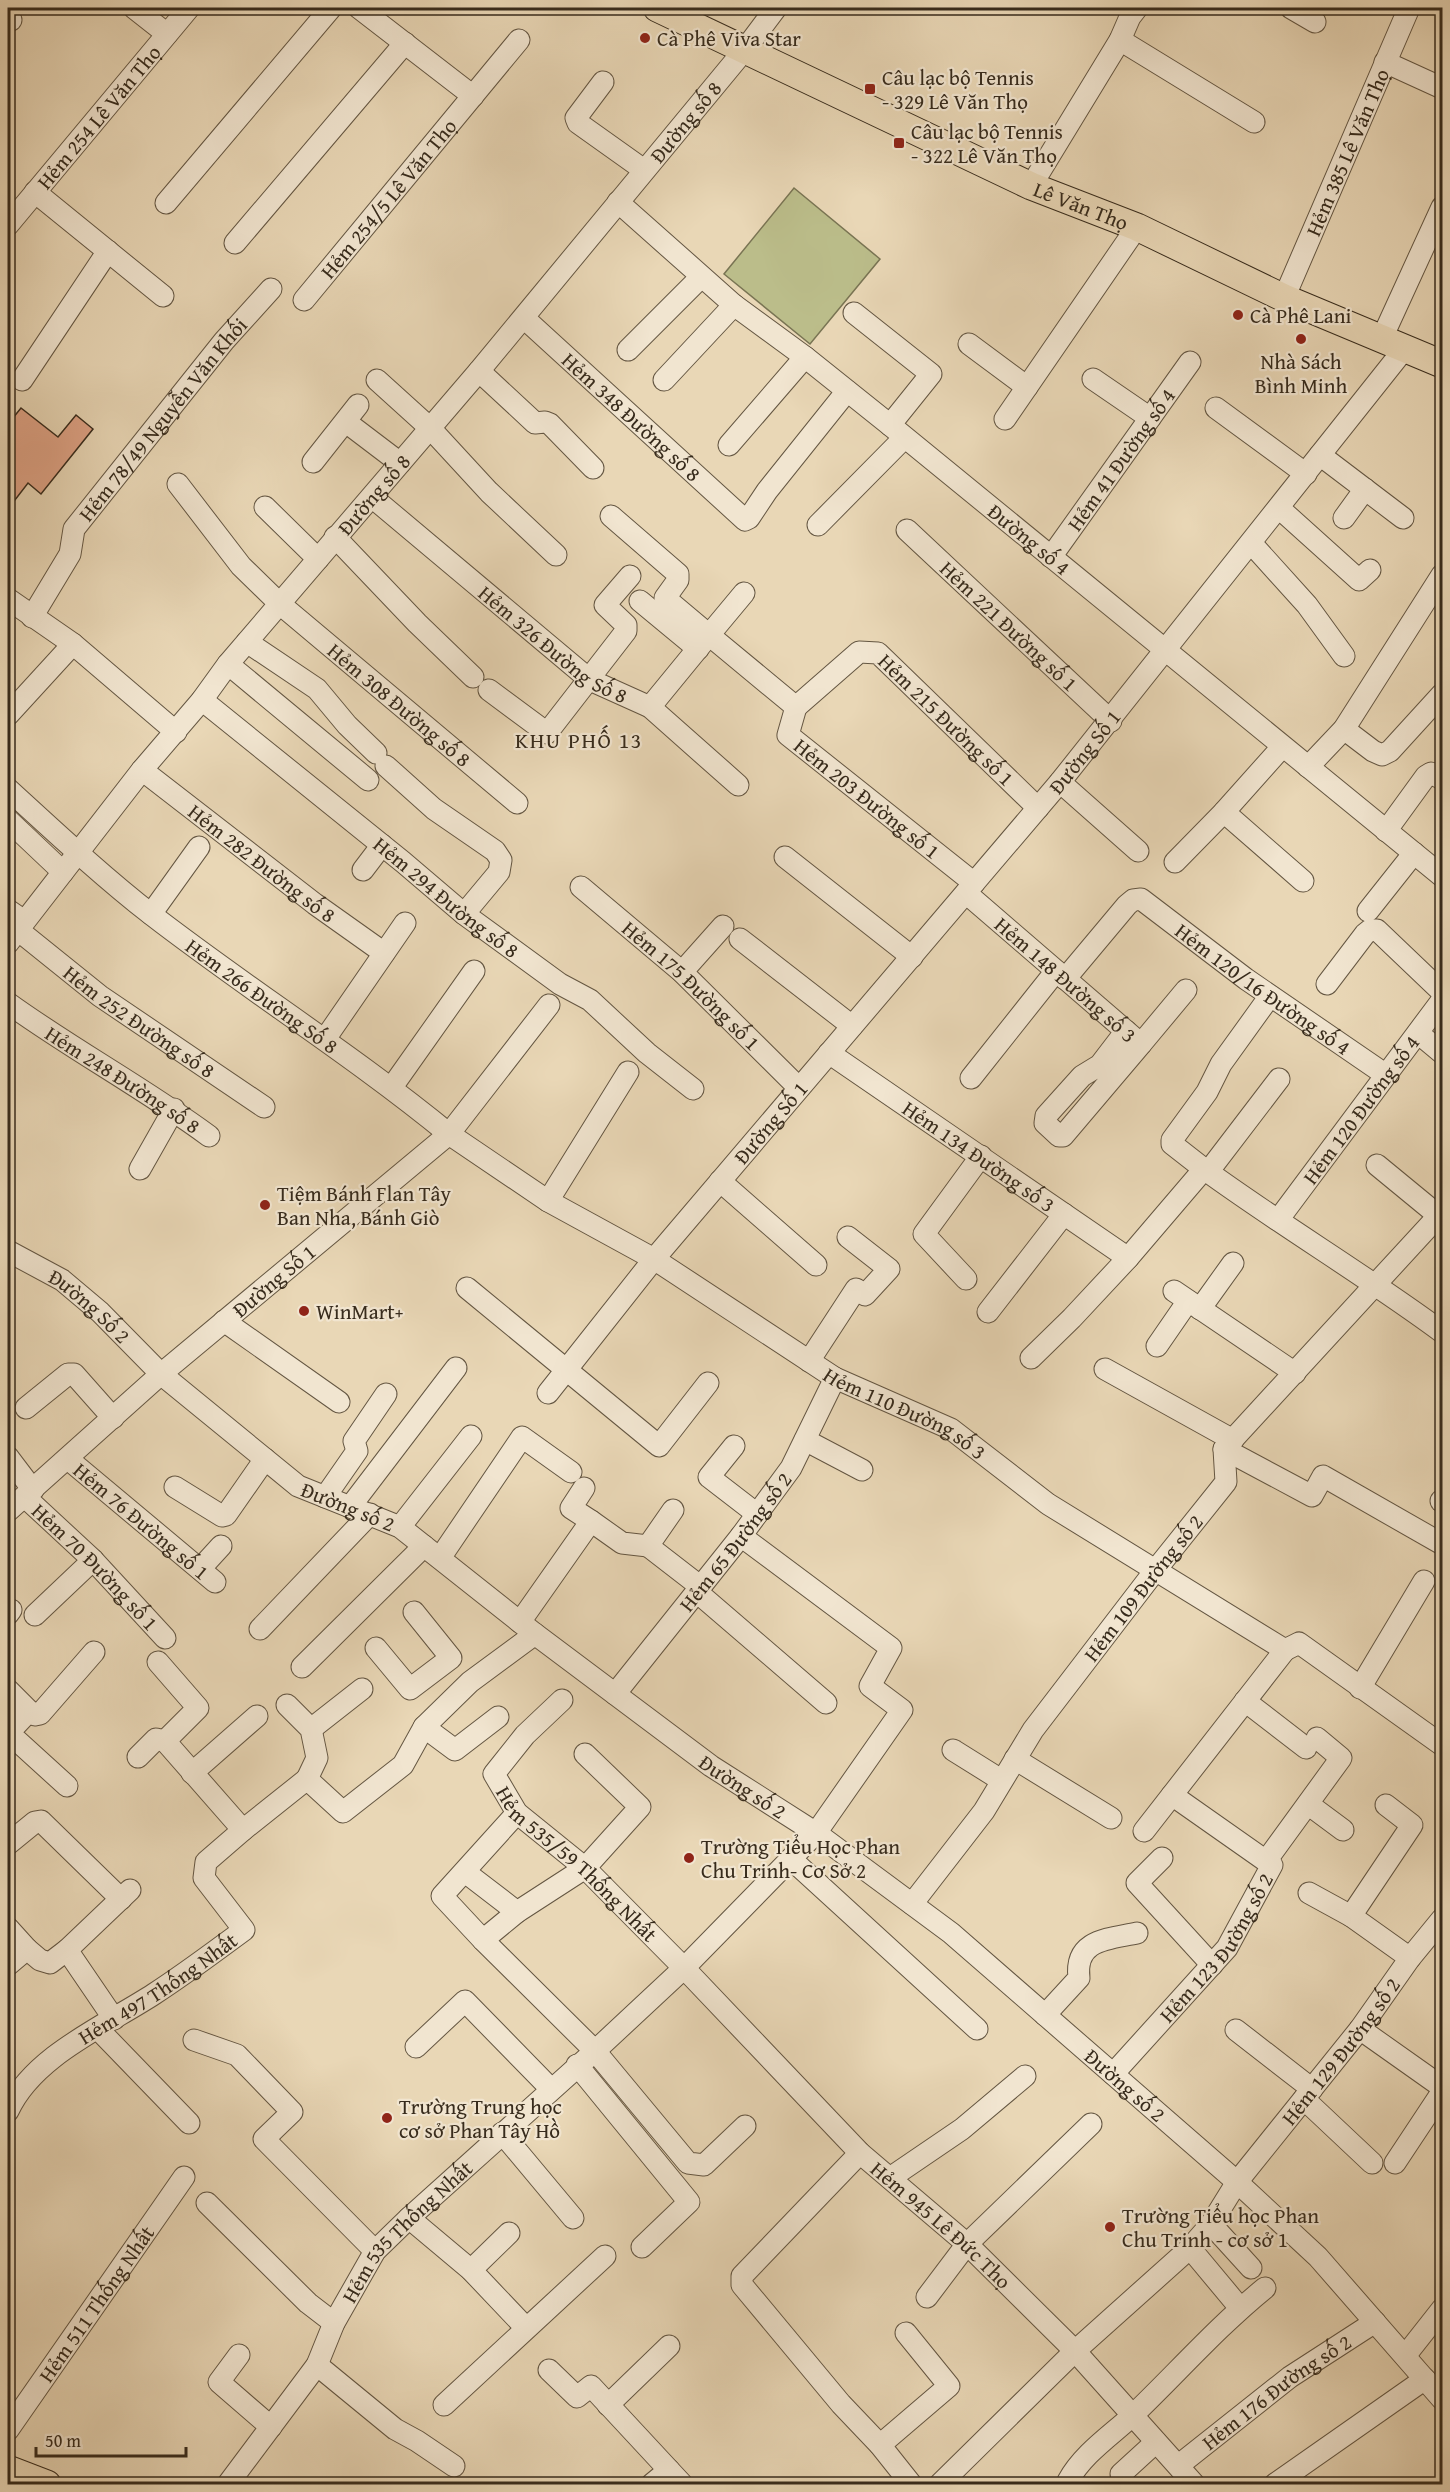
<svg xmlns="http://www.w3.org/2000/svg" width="1450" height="2492" viewBox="0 0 1450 2492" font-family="'Gentium Book Plus',serif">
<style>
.green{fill:#bbbd8a;stroke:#797453;stroke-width:1.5}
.building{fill:#dfa386;stroke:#372b1c;stroke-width:1.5}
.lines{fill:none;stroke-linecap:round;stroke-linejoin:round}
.minor-casing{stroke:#645642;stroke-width:23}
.major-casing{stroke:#372b1c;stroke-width:29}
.minor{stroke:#f1e5d0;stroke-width:21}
.major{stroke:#e9d7b6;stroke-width:27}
.poi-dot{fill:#8f2418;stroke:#f1e5d0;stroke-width:2}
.labels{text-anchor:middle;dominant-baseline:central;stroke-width:4.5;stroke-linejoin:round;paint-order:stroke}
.poi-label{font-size:21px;fill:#372b1c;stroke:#f1e5d0;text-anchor:start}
.street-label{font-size:21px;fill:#372b1c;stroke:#f1e5d0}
.neighbourhood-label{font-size:22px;letter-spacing:1.5px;fill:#372b1c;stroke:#f1e5d0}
</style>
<rect width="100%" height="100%" fill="#e9d7b6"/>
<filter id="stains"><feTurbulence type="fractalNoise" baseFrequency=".00333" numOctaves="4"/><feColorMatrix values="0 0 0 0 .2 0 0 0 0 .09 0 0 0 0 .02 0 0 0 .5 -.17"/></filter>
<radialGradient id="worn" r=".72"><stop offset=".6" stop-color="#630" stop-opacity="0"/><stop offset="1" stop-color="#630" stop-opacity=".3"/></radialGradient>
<path class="green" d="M794,188L880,259L810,344L724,274Z"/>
<path class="building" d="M21,408L58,437L76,415L93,429L41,494L28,483L8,509V424Z"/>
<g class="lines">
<g class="minor-casing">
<g id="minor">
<path d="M134,8L167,34"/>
<path d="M359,8L473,96"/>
<path d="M1291,8L1315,22"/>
<path d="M8,17L11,20"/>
<path d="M1120,40L1254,122"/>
<path d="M1385,62L1442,88"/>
<path d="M603,82L576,118L578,123L644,170"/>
<path d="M1031,186L1120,40L1130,17L1137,8"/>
<path d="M35,192L163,296"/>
<path id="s1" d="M618,202L734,305L805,357L890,425L1442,876"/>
<path d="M166,203L331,8"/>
<path id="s2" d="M8,225L189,8"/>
<path d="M235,243L405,43"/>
<path id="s3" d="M1284,298L1409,8"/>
<path id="s4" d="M304,300L519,40"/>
<path d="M854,313L931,374L890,425"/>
<path id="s5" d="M524,318L745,520L749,518L767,491L847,391"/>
<path d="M1382,338L1442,207"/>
<path d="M969,344L1027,387"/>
<path d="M628,350L701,277"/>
<path d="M479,371L535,423L545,422L550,424L593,468"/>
<path d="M1093,379L1150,418"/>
<path d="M22,380L108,251"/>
<path d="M377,380L430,428L489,492L556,555"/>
<path d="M664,380L734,305"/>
<path d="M1216,408L1306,474"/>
<path d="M1005,419L1137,227"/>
<path d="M346,422L400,463"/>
<path d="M729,445L805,357"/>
<path d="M1320,455L1403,518"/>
<path d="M313,462L358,405"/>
<path id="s6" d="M178,484L241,566L280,604L517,803"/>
<path id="s7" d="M372,497L590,680L650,707L738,785"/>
<path d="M265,507L318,559"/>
<path d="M1279,508L1359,580L1370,570"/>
<path d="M611,516L678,574V580L665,598L709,635L650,707"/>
<path d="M1344,518L1365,489"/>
<path d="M818,525L904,438"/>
<path id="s8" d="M907,530L1111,721"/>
<path d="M335,537L417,623L473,677"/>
<path d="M1251,543L1307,605L1344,656"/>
<path id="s9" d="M1051,557L1190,362"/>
<path id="s10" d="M744,593L709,635L796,707L788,735L974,883"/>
<path d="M8,599L73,644L176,732"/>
<path d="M640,601L698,649"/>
<path id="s11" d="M32,617L70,554L74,529L224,341L271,289"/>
<path d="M247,642L317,689L347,725L376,753"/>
<path d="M228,664L368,780"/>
<path d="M489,690L547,733L626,631V625L605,605L630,576"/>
<path id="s12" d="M202,700L403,862L464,914L560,984L590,1000L647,1053L693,1089"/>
<path id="s13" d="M796,707L859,652L878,653L1038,808"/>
<path d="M8,715L73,644"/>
<path d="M1344,729L1373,751L1382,755L1390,751L1442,694"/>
<path d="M386,766L434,809L495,851L501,860L499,872L464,914"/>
<path d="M1308,767L1344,729L1442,575"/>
<path id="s14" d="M142,770L315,904L384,953"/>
<path d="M1060,782L1138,851"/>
<path id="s15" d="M8,789C55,832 102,876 152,915C249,990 354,1056 449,1134L549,1005"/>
<path d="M1224,812L1303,881"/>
<path d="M8,820L63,872"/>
<path d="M1386,831L1426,776L1431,773L1442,779"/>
<path d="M785,857L912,957"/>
<path d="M1175,862L1224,812L1282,747"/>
<path d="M363,870L382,845"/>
<path id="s16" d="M581,887L682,972L799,1088"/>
<path id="s17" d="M966,893L1141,1044L1186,990"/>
<path d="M8,910L24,921"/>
<path d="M1368,911L1414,853"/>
<path d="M151,914L199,847"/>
<path id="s18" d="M18,930L100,996L264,1107"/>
<path d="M740,939L852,1026"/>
<path id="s19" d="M8,943L142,770L202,700L228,664L479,371L746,48L776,8"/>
<path d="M682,972L723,926"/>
<path id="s20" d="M1065,979L1127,905L1133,900L1141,899L1246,979L1386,1075"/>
<path d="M1327,984L1365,934L1370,930H1377L1442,992"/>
<path id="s21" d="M8,1003C73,1050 144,1088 209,1136"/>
<path d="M1126,1031L1100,1065L1082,1076L1046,1116L1045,1123L1059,1136H1063L1141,1044"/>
<path d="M1418,1033L1442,1053"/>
<path d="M325,1039L405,923"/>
<path id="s22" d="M829,1053L1128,1258"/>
<path d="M971,1078L1056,971"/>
<path d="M392,1087L474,971"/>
<path d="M1377,1165L1439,1216"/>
<path d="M140,1169L174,1109"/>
<path d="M1204,1169L1172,1144V1140L1207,1092L1221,1064L1270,996"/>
<path d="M1208,1172L1279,1079"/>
<path d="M720,1181L816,1265"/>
<path d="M548,1201L628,1072"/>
<path id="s23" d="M1278,1220L1442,1000"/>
<path id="s24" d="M8,1251L62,1280L100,1312L161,1374L298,1486L400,1527L535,1634L711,1766L816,1833L951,1933L1237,2182L1318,2257L1442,2399"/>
<path d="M966,1279L924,1234L981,1156"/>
<path d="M467,1288L659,1446L708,1383"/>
<path d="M1174,1291L1295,1373"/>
<path d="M1200,1309L1233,1263"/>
<path d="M988,1312L1064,1214"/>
<path d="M224,1321L339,1402"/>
<path d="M1157,1346L1188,1301"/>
<path d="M1031,1358L1072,1318L1128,1258L1204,1169C1282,1226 1365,1275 1442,1332"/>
<path d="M809,1361L856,1289L865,1295L889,1269L848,1237"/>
<path d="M1105,1369L1233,1440"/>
<path id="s25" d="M548,1393L654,1259L835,1378L951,1429L1048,1504L1285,1650L1299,1643L1442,1745"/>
<path d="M26,1408L68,1374H74L113,1418"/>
<path d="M805,1440L862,1470"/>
<path d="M734,1446L709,1477L757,1514"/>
<path d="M1224,1449L1312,1496L1323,1476L1442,1544"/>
<path d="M8,1457L33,1490"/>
<path id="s26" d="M68,1459L215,1582"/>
<path d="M175,1487L222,1516L226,1515L265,1459"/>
<path d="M584,1488L571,1508L591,1521"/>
<path id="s27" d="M25,1497L93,1560L165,1638"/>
<path d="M325,1497L357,1451L354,1441L386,1394"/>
<path d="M1441,1501L1442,1500"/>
<path d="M350,1507L456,1368"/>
<path d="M673,1510L648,1546L701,1587"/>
<path id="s28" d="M8,1511L161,1374L449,1134L548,1201L654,1259L1060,782L1405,348"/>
<path d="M400,1527L471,1436"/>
<path d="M440,1558L522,1437L571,1472"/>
<path d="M200,1569L221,1546"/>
<path d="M697,1592L826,1703"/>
<path d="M8,1614L11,1610"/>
<path d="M35,1615L93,1560"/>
<path d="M520,1622L591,1521L622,1543L648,1546"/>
<path d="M260,1629L370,1514"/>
<path d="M376,1648L410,1689L451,1658L414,1612"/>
<path d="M158,1662L198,1708L165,1741L243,1830"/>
<path d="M302,1667L424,1546"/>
<path d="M1360,1688L1424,1581"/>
<path d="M8,1690L29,1711L13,1728L12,1736L67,1786"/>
<path id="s29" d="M615,1694L741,1536L791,1468L835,1378"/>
<path id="s30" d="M562,1700L525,1735L494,1774L517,1813L585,1868L684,1968L860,2153L967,2244L1075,2351L1194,2484"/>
<path d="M1245,1701L1306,1748"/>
<path d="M287,1705L311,1729L317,1758L307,1779"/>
<path d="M29,1711L35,1715L40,1714L94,1652"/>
<path d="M424,1727L455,1750L498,1717"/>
<path d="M311,1729L362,1689"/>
<path d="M953,1750L1001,1780"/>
<path d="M585,1754L640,1807L585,1868L517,1912L483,1940L595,2051L688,2163L704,2165L745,2126"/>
<path d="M138,1757L156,1739L165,1741"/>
<path d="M1015,1759L1111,1818"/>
<path d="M192,1773L257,1716"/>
<path d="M1172,1795L1266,1861"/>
<path d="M1308,1804L1343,1830"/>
<path d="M1386,1805L1412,1825L1351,1916L1410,1958"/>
<path d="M1144,1831L1285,1650"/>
<path d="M8,1844L35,1822L41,1821L121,1899"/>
<path d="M1162,1858L1137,1883L1212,1965"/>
<path d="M791,1859L977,2029"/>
<path d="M465,1872L517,1912"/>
<path d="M1309,1893L1351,1916"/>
<path id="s31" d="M912,1904L984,1811L1033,1730L1154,1572L1226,1482L1224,1449L1442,1212"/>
<path d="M8,1928L27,1949"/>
<path d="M483,1940L442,1896L517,1813"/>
<path d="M67,1950L114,2019"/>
<path d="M8,1965L27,1949L40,1960L50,1963L67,1950L130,1890"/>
<path d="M1045,2015L1079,1978C1074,1939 1109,1939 1137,1933"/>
<path d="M98,2029L189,2123"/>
<path d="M1360,2029L1442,2087"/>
<path d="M1236,2030L1312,2089"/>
<path d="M194,2040L237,2055L292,2112L264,2139L375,2251"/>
<path d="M416,2047L465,2001L551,2089"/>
<path d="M577,2065L689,2202L642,2247"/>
<path id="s32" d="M1113,2074L1227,1948L1272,1865L1266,1861L1341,1758L1317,1738"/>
<path d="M1304,2099L1372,2163"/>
<path id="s33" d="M8,2111C33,2056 105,2026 154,1994C185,1974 214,1952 244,1930L204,1878L206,1862L243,1830L307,1779L343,1812L403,1765L424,1727L470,1682L535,1634"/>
<path d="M502,2133L573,2218"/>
<path d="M860,2153L742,2276V2285L841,2404L880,2445L911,2484"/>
<path d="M1395,2163L1442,2092"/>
<path d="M890,2178L962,2129L1025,2076"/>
<path d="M207,2203L308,2303L334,2323"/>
<path d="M409,2218L471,2270L526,2328"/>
<path d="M1211,2224L1251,2268"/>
<path d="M1190,2248L1240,2308"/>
<path d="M471,2270L509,2233"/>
<path d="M927,2297L967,2244L1091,2124"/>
<path d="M239,2355L219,2382L271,2427"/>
<path d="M1405,2356L1442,2309"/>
<path d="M317,2365L395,2429L417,2441L454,2466"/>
<path d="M549,2370L577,2397L591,2386L682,2484"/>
<path d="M444,2405L605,2256"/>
<path d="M608,2405L669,2346"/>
<path id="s34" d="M8,2430L184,2177"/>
<path d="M880,2445L949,2386L906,2333"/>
<path id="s35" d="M1179,2465L1290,2377L1375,2322"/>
<path d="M1121,2474L1156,2442"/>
<path d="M1068,2481C1083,2454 1109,2437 1132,2416C1176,2374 1217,2327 1265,2288"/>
<path id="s36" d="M228,2484L317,2365L334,2323L375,2251L409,2218L595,2051L684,1968L816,1833L902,1710L870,1686L891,1648L741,1536"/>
<path d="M652,2484L669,2470"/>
<path id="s37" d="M940,2484L1075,2351L1190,2248L1211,2224L1237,2182L1360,2029L1410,1958L1442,1919"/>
<path d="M1275,2484L1425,2379"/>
</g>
</g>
<g class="major-casing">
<g id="major">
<path id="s38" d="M657,8L1031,186L1137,227L1284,298L1442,364"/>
<path d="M8,2469L47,2484"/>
</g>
</g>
<use href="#minor" class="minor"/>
<use href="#major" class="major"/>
</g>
<g class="poi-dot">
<circle cx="645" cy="38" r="6"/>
<rect x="864" y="83" width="12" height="12" rx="3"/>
<rect x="893" y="137" width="12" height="12" rx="3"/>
<circle cx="1238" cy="315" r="6"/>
<circle cx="1301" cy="339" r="6"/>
<circle cx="265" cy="1205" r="6"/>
<circle cx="304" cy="1311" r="6"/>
<circle cx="689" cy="1858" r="6"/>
<circle cx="387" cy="2118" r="6"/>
<circle cx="1110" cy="2227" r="6"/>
</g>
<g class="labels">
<g class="poi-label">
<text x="657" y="38">Cà Phê Viva Star</text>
<text x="882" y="77">Câu lạc bộ Tennis<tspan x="882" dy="24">- 329 Lê Văn Thọ</tspan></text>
<text x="911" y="131">Câu lạc bộ Tennis<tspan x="911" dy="24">- 322 Lê Văn Thọ</tspan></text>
<text x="1250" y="315">Cà Phê Lani</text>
<text x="1301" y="361" text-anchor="middle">Nhà Sách<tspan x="1301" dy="24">Bình Minh</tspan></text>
<text x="277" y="1193">Tiệm Bánh Flan Tây<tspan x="277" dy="24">Ban Nha, Bánh Giò</tspan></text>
<text x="316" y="1311">WinMart+</text>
<text x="701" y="1846">Trường Tiểu Học Phan<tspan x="701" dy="24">Chu Trinh- Cơ Sở 2</tspan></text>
<text x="399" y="2106">Trường Trung học<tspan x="399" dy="24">cơ sở Phan Tây Hồ</tspan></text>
<text x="1122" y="2215">Trường Tiểu học Phan<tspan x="1122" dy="24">Chu Trinh - cơ sở 1</tspan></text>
</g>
<g class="street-label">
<text stroke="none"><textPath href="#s2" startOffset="141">Hẻm 254 Lê Văn Thọ</textPath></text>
<text stroke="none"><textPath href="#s19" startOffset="1065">Đường số 8</textPath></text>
<text stroke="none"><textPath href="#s3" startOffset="159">Hẻm 385 Lê Văn Thọ</textPath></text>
<text stroke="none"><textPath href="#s4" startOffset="132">Hẻm 254/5 Lê Văn Thọ</textPath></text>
<text stroke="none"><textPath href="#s38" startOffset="468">Lê Văn Thọ</textPath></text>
<text stroke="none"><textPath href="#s5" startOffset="146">Hẻm 348 Đường số 8</textPath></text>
<text stroke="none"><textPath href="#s11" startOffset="240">Hẻm 78/49 Nguyễn Văn Khối</textPath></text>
<text stroke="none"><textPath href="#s9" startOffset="120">Hẻm 41 Đường số 4</textPath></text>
<text stroke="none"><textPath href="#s19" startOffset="579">Đường số 8</textPath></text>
<text stroke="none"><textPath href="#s1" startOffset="532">Đường số 4</textPath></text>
<text stroke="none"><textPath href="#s8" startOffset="140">Hẻm 221 Đường số 1</textPath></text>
<text stroke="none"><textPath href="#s7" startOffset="234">Hẻm 326 Đường Số 8</textPath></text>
<text stroke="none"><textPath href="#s6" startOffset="314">Hẻm 308 Đường số 8</textPath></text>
<text stroke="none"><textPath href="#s13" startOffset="198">Hẻm 215 Đường số 1</textPath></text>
<text stroke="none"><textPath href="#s28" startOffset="1486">Đường Số 1</textPath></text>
<text stroke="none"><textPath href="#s10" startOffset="298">Hẻm 203 Đường số 1</textPath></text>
<text stroke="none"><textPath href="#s14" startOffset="152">Hẻm 282 Đường số 8</textPath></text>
<text stroke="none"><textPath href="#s12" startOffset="314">Hẻm 294 Đường số 8</textPath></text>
<text stroke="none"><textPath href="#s17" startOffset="132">Hẻm 148 Đường số 3</textPath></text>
<text stroke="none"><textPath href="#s16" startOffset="148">Hẻm 175 Đường số 1</textPath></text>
<text stroke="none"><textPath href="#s20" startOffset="264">Hẻm 120/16 Đường số 4</textPath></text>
<text stroke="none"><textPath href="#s15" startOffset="328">Hẻm 266 Đường Số 8</textPath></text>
<text stroke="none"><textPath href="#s18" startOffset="152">Hẻm 252 Đường số 8</textPath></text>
<text stroke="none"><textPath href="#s21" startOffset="138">Hẻm 248 Đường số 8</textPath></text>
<text stroke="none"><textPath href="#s23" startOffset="138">Hẻm 120 Đường số 4</textPath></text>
<text stroke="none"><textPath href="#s28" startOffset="1000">Đường Số 1</textPath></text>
<text stroke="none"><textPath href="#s22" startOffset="182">Hẻm 134 Đường số 3</textPath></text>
<text stroke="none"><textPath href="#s28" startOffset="352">Đường Số 1</textPath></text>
<text stroke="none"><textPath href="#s24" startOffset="99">Đường Số 2</textPath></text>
<text stroke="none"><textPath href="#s25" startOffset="466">Hẻm 110 Đường số 3</textPath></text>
<text stroke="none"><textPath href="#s24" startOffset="429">Đường số 2</textPath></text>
<text stroke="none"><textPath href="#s26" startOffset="96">Hẻm 76 Đường số 1</textPath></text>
<text stroke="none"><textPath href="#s29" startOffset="194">Hẻm 65 Đường số 2</textPath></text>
<text stroke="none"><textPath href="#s27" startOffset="99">Hẻm 70 Đường số 1</textPath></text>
<text stroke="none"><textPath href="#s31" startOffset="392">Hẻm 109 Đường số 2</textPath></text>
<text stroke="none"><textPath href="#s24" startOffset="915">Đường số 2</textPath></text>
<text stroke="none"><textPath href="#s30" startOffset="224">Hẻm 535/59 Thống Nhất</textPath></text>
<text stroke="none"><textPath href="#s32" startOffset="164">Hẻm 123 Đường số 2</textPath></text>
<text stroke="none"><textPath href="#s33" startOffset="196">Hẻm 497 Thống Nhất</textPath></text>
<text stroke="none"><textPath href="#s37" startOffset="592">Hẻm 129 Đường số 2</textPath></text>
<text stroke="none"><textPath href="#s24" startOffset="1401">Đường số 2</textPath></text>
<text stroke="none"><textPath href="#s30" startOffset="738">Hẻm 945 Lê Đức Thọ</textPath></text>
<text stroke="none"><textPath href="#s36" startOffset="312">Hẻm 535 Thống Nhất</textPath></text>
<text stroke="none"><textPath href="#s34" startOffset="154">Hẻm 511 Thống Nhất</textPath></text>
<text stroke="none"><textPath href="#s35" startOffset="122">Hẻm 176 Đường số 2</textPath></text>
</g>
<g class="neighbourhood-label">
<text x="579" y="740">KHU PHỐ 13</text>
</g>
</g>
<rect width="1450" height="2492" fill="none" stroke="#e9d7b6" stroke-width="30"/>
<rect x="9" y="9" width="1432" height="2474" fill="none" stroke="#372b1c" stroke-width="3"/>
<rect x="15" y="15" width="1420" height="2462" fill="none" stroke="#372b1c" stroke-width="1.5"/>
<path d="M36 2447v9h150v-9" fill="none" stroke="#372b1c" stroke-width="3"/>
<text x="45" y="2447" font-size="18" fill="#372b1c" stroke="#f1e5d0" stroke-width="4.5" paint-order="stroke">50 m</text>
<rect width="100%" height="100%" filter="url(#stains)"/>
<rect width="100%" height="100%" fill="url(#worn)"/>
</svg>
